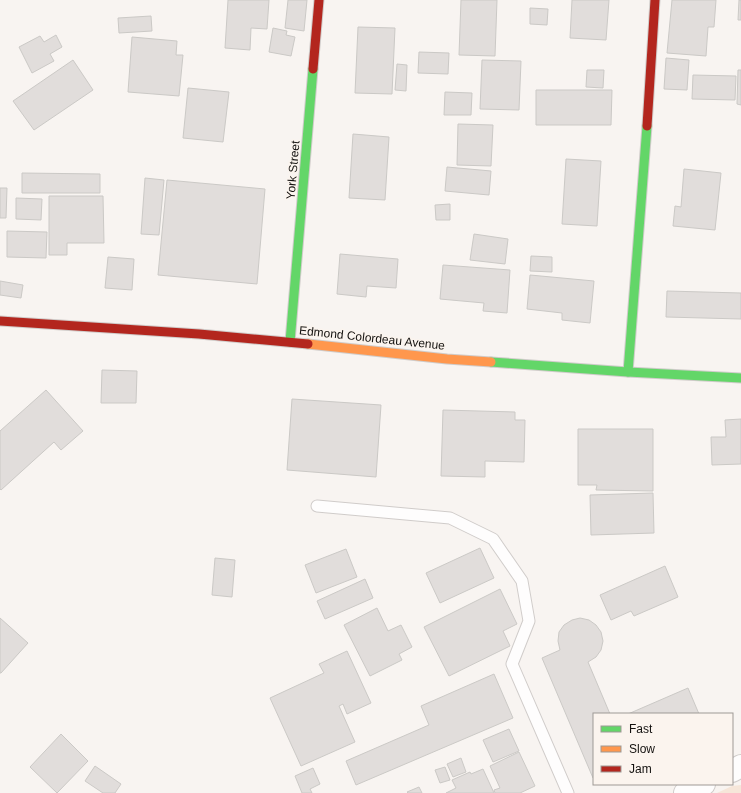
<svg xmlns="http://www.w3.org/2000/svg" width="741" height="793" viewBox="0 0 741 793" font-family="Helvetica,sans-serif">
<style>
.green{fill:#f6e6d9}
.building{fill:#e1dddb;stroke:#cbc9c6}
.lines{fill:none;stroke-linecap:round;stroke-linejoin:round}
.lane-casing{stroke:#d0ccca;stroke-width:13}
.street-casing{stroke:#d0ccca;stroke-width:24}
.fast-casing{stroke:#d0ccca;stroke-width:11}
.slow-casing{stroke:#d0ccca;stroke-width:11}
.jam-casing{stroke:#d0ccca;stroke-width:11}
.lane{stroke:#fefdfd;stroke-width:11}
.street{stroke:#fefdfd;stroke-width:22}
.fast{stroke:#63d668;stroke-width:9}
.slow{stroke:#ff974d;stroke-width:9}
.jam{stroke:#b3261e;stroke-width:9}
.labels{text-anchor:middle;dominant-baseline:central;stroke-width:3;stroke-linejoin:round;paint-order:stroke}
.street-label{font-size:12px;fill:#13110f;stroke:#fbf4ee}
</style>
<rect width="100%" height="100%" fill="#f8f4f1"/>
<path class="green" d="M741,785V793H717L732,786Z"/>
<g class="building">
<path d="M228,0H269L267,29L251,28L250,50L225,48Z"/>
<path d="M288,0H307L304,31L285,28Z"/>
<path d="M461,0H497L495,56L459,55Z"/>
<path d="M572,0H609L606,40L570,38Z"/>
<path d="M672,0H716L714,27H708L706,56L667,53Z"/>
<path d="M739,0H741V20H738Z"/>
<path d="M530,8L548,9L547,25L530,24Z"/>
<path d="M151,16L152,31L119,33L118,18Z"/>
<path d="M358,27L395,28L392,94L355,93Z"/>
<path d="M273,28L287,31L286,35L295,37L291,56L269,52Z"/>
<path d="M56,35L62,47L50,54L54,61L32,73L19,47L40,36L44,42Z"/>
<path d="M132,37L177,41L176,55H183L179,96L128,92Z"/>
<path d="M419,52L449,53L448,74L418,73Z"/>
<path d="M666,58L689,60L687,90L664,89Z"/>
<path d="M73,60L93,90L34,130L13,101Z"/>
<path d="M482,60L521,61L519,110L480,109Z"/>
<path d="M397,64L407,65L406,91L395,90Z"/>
<path d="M587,70H604L603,88L586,87Z"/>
<path d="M738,70H741V105L737,104Z"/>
<path d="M693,75L736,76L735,100L692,99Z"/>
<path d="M188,88L229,92L223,142L183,138Z"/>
<path d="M536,90H612L611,125H536Z"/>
<path d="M445,92L472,93L471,115H444Z"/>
<path d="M458,124L493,125L491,166L457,165Z"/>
<path d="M353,134L389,137L385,200L349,198Z"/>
<path d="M566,159L601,161L597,226L562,224Z"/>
<path d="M447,167L491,171L489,195L445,191Z"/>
<path d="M684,169L721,173L715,230L673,226L675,206L681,207Z"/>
<path d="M22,173L100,174V193H22Z"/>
<path d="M145,178L164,180L159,235L141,234Z"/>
<path d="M167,180L265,189L257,284L158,275Z"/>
<path d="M0,188H7L6,218H0Z"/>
<path d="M49,196H103L104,243H67V255H49Z"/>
<path d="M16,198L42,199L41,220L16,219Z"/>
<path d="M450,204V220H436L435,205Z"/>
<path d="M7,231L47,232L46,258L7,257Z"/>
<path d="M474,234L508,239L505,264L470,260Z"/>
<path d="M340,254L398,259L396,288L367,286L366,297L337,294Z"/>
<path d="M531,256L552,257V272L530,271Z"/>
<path d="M108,257L134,259L132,290L105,288Z"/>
<path d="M443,265L510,270L507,313L483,311L484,303L440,299Z"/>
<path d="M530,275L594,281L590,323L562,320V313L527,309Z"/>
<path d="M0,281L23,285L21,298L0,295Z"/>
<path d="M667,291L741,293V319L666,317Z"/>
<path d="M102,370L137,371L136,403H101Z"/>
<path d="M46,390L83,431L61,450L54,442L1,490L0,489V431Z"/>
<path d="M292,399L381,405L376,477L287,470Z"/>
<path d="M443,410L515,412V420H525L524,462L485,461V477L441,476Z"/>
<path d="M741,419V464L712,465L711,437H726L725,420Z"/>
<path d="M578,429H653V491L596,490L597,485H578Z"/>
<path d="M653,493L654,533L591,535L590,495Z"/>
<path d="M480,548L494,578L440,603L426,573Z"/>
<path d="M346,549L357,577L316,593L305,565Z"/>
<path d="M215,558L235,560L232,597L212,595Z"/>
<path d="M665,566L678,597L634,616L631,611L611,620L600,595Z"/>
<path d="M365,579L373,598L325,619L317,601Z"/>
<path d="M500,589L517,624L503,631L510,646L449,676L424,627Z"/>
<path d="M377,608L388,631L401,625L412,647L399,654L402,660L370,676L344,625Z"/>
<path d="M0,618L28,643L1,673H0Z"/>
<path d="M580,618L589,620L596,625L601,632L603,641L601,650L596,657L588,662L610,714H594V778H593L542,658L560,650L558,641L559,632L564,625L572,620Z"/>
<path d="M347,651L371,703L347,714L343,704L339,706L355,742L301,766L270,698L324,673L319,664Z"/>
<path d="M494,674L513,718L356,785L346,761L429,725L421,706Z"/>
<path d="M688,688L699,714H628Z"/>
<path d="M509,729L519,751L493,762L483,740Z"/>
<path d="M61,734L88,761L57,793L30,767Z"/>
<path d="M519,752L535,786L520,793H495L494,790L500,788L490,766Z"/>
<path d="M461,758L466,772L453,777L447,764Z"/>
<path d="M95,766L121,784L115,793H103L85,781Z"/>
<path d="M445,767L450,780L440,783L435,770Z"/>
<path d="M313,768L320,784L310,789L312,793H302L295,776Z"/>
<path d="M483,769L494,793H446L456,788L452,780L470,772L471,774Z"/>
<path d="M419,787L422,793H408L407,792Z"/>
</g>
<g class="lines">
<g class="lane-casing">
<path id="lane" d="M317,506L450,518L493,539L522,581L529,621L512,664L568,793"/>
</g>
<g class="street-casing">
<g id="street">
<path d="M732,771L741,766"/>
<path d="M685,793L704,784"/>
</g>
</g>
<g class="fast-casing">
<g id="fast">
<path d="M290,342L313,69"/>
<path d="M491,362L628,372L741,378"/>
<path d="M628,372L647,126"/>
</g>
</g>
<g class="slow-casing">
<path id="slow" d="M308,344L447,359L491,362"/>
</g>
<g class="jam-casing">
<g id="jam">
<path d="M313,69L319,0"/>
<path d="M647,126L655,0"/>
<path d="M0,321L199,334L308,344"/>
</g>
</g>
<use href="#lane" class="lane"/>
<use href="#street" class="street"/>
<use href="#fast" class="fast"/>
<use href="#slow" class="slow"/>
<use href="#jam" class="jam"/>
</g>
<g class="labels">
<g class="street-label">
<text transform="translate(293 170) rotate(-85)">York Street</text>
<text transform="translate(372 338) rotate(6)">Edmond Colordeau Avenue</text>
</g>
</g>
<rect x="593" y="713" width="140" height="72" fill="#fbf4ee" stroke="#9e9995"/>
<rect x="601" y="726" width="20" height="6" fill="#63d668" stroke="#9e9995"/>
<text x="629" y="733" font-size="12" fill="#13110f">Fast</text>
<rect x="601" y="746" width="20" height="6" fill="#ff974d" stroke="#9e9995"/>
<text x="629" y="753" font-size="12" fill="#13110f">Slow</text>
<rect x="601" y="766" width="20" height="6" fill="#b3261e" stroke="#9e9995"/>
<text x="629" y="773" font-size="12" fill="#13110f">Jam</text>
</svg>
